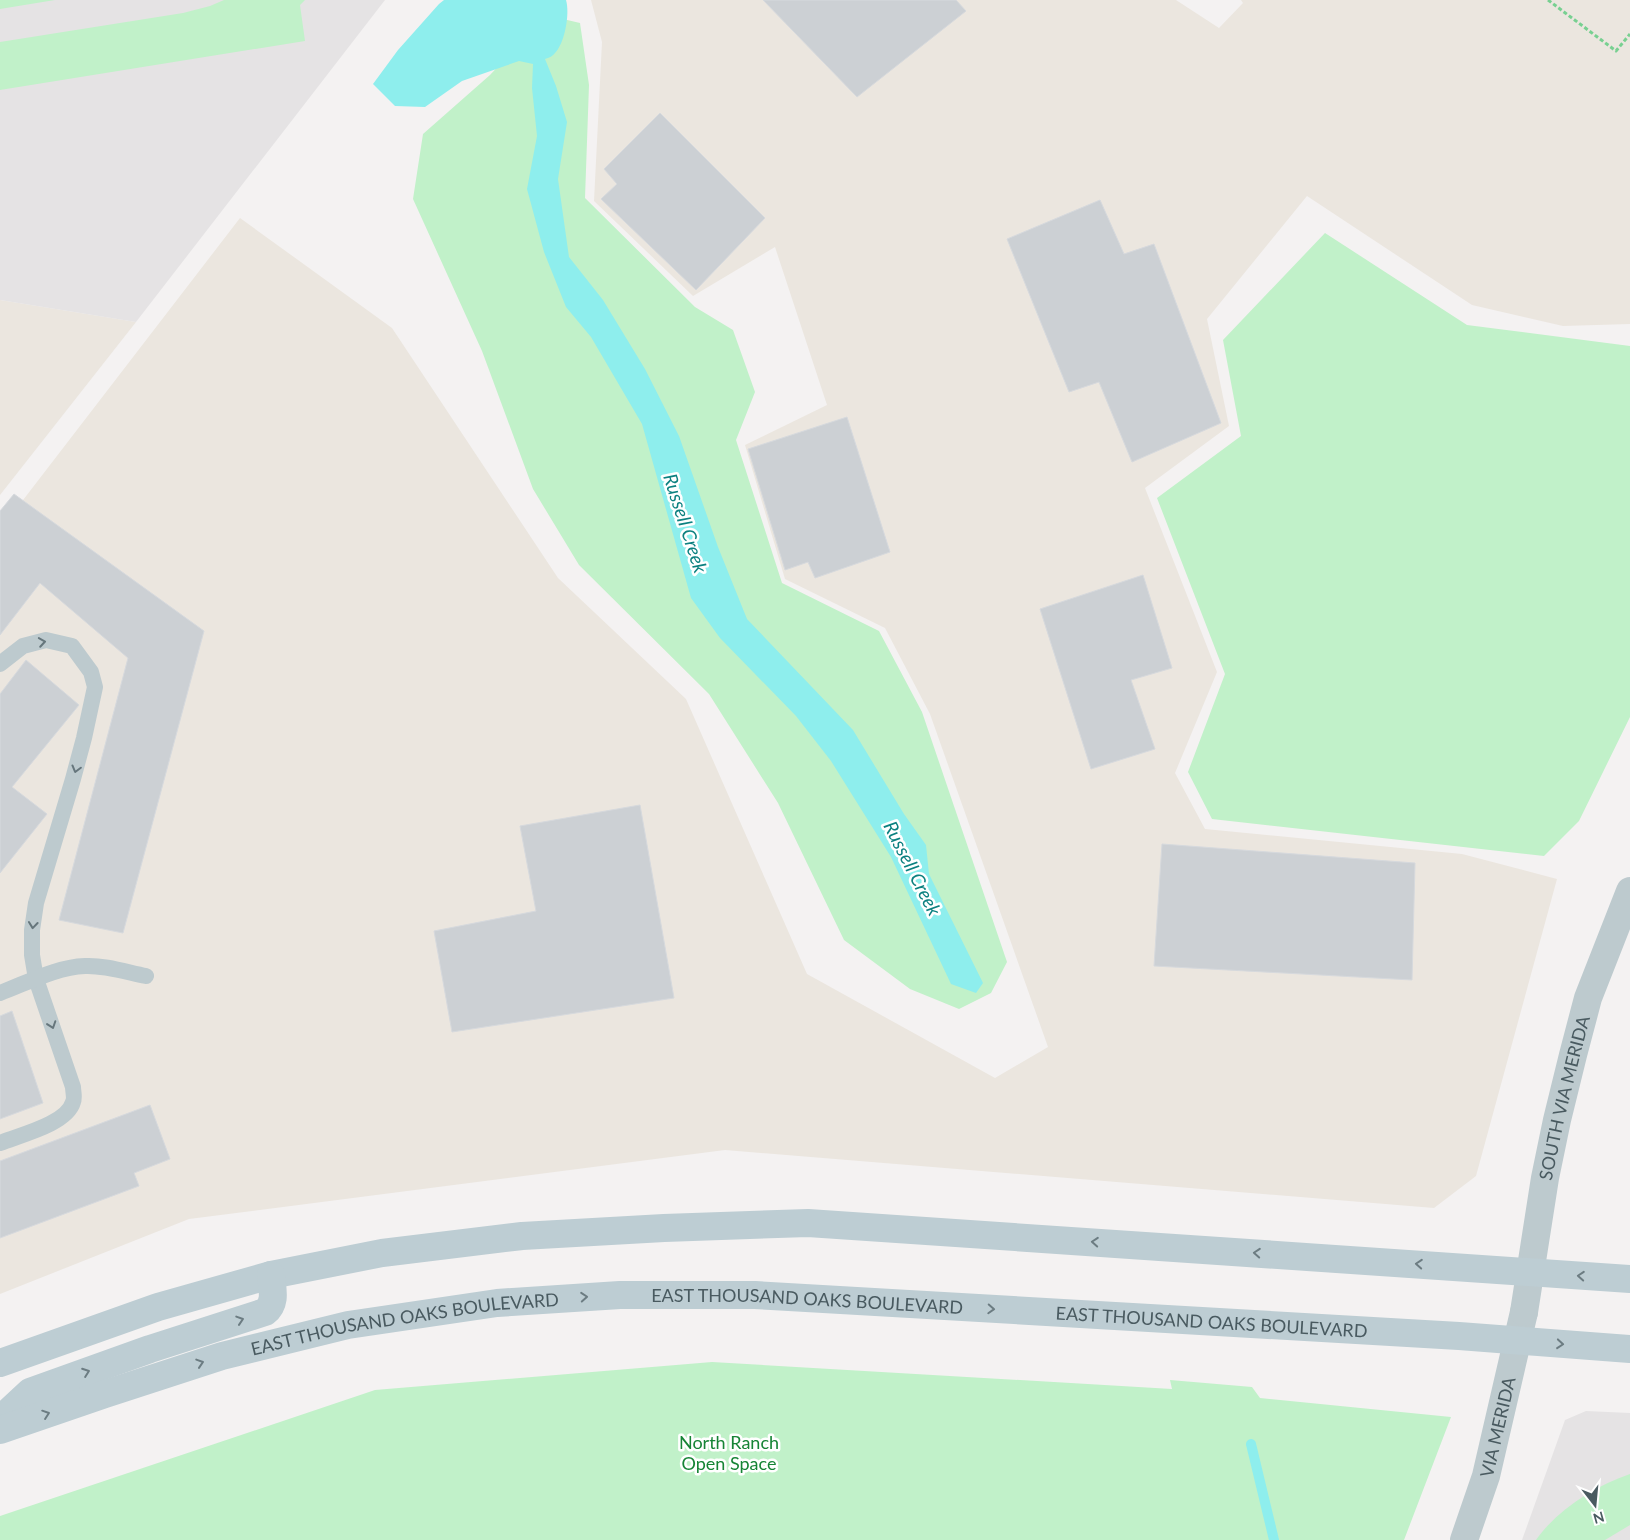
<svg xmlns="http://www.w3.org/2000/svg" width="1630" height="1540" viewBox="0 0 1630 1540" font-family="Lato,sans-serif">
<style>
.commercial{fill:#ebe6df}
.education{fill:#e5e3e4}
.green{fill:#c1f1c9}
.water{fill:#8eeeed}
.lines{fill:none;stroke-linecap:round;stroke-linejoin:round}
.stream{stroke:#8eeeed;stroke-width:10}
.building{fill:#ccd0d4;stroke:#d6d9dd}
.path{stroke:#78d091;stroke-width:3;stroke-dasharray:4 2.5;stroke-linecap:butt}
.service{stroke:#bdcace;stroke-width:16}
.minor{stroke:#bdcace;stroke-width:28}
.tertiary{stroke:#bdcace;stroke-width:28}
.secondary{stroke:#bdcdd3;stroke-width:28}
.oneway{stroke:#66767c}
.oneway2{stroke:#6c7c82}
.labels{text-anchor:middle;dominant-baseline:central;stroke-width:5;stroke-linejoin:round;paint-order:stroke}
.street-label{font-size:18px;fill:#495a60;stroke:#fff}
.park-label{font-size:18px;fill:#168435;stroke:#fff}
.water-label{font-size:19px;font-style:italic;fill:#0c8180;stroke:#fff}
</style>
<rect width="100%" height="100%" fill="#f4f2f2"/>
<g class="commercial">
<path d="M591,0H1176L1219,28L1243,3L1241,0H1630V324L1563,326L1472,305L1307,196L1207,319L1229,426L1145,488L1217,672L1175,773L1205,829L1462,854L1557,879L1476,1176L1434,1208L725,1150L189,1219L0,1294V530L240,218L392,328L558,578L686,699L807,974L995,1078L1048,1047L930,714L885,628L785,579L745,445L827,405L775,247L693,296L594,201L602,42Z"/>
<path d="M0,300L136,322L0,495Z"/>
</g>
<g class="education">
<path d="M0,0H385L136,322L0,300Z"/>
<path d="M1586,1411L1630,1413V1540H1522L1565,1420Z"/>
</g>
<g class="green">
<path d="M0,0H55L0,9Z"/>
<path d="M224,0H305L300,5L305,41L0,90V42L183,13L210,6Z"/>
<path d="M546,15L580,23L589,85L585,198L695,307L733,330L755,392L736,440L782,583L879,631L922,712L1007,962L991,993L959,1009L910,989L844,940L778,803L709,694L579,565L533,489L482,351L413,199L423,134L490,75Z"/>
<path d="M1325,233L1467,325L1630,346V717L1579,821L1544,856L1212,819L1188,772L1225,674L1157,498L1241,436L1223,340Z"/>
<path d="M712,1362L1172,1389L1170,1380L1252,1387L1260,1398L1451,1417L1404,1540H0V1516L375,1390Z"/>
<path d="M1630,1474V1525L1605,1540H1536C1558,1509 1595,1486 1630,1474Z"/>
</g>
<path class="water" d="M444,0H566C570,13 565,43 555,53C553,56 549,58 545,59L556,86L567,122L558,179L569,257L603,300L645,369L679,436L718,547L747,619L853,730L904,814L926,845L929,874L983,983L976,993L951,984L891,857L831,761L796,716L720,638L691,598L642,424L591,337L566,307L544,252L527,189L537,136L532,88L533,64L519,61L462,81L425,107L395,106L373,84L398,50L439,4Z"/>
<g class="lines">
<path class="stream" d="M1251,1444L1274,1540"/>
</g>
<g class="building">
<path d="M763,0H956L966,11L857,97Z"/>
<path d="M660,113L765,218L696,290L601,199L617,184L604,169Z"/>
<path d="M1100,200L1124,254L1154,244L1221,423L1132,462L1099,382L1069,392L1007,239Z"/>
<path d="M847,417L890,552L815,578L808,562L785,570L748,449Z"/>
<path d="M14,494L204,631L123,933L59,920L128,658L40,583L0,635V511Z"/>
<path d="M1143,575L1172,668L1131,680L1155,749L1091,769L1040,609Z"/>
<path d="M26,660L79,705L12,787L47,814L0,873V694Z"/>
<path d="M640,805L674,998L452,1032L434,931L536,911L520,826Z"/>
<path d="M1162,844L1415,863L1412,980L1154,966Z"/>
<path d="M12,1011L43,1103L0,1119V1016Z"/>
<path d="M150,1105L170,1159L134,1173L139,1186L0,1238V1161Z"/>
</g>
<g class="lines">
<path class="path" d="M1548,0L1616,51L1630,34"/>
<g class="service">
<path d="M0,664L23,646L46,640L72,646L91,672L95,687L84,738L73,779L36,903L32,930V955L36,979L73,1087C73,1091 75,1098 73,1102C67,1124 20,1135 0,1143"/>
<path d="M0,993C27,983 56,967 85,966C105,965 126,972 146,976"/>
</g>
<path class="minor" id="s1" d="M1464,1540L1486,1476L1524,1312"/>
<path class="tertiary" id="s2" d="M1524,1312L1545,1178L1557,1120L1573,1055L1588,998L1630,891"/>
<g class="secondary">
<path d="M0,1363L158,1307L271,1275L382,1253L522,1236L664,1228L808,1223L1630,1279"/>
<path d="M0,1420L30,1392L150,1349L265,1312C277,1303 272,1288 271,1275"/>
<path id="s3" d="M0,1430L105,1394L222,1356L348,1325L497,1303L620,1295H755L1459,1336L1630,1349"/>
</g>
</g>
<defs><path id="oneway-chevron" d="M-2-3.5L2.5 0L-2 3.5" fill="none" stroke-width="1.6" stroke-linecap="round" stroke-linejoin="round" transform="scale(1.25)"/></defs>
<g class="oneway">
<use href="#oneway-chevron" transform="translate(42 642) rotate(-9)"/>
<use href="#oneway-chevron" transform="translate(76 769) rotate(105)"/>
<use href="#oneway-chevron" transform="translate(33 925) rotate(96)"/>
<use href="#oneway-chevron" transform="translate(52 1025) rotate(71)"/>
</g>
<g class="oneway2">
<use href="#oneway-chevron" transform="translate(1095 1242) rotate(-176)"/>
<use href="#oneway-chevron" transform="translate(1257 1253) rotate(-176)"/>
<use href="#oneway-chevron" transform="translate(1419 1264) rotate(-176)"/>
<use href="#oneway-chevron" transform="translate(1581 1276) rotate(-176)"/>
<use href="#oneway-chevron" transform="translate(584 1297) rotate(-4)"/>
<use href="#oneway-chevron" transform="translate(991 1309) rotate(3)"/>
<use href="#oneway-chevron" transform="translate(240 1320) rotate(-18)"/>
<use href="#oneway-chevron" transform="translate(1560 1344) rotate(5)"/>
<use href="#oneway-chevron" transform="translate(200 1363) rotate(-18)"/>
<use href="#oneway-chevron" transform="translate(86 1372) rotate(-20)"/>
<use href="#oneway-chevron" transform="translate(46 1414) rotate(-19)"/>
</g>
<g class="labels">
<g class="street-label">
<text stroke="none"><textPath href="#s2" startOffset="218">SOUTH VIA MERIDA</textPath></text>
<text stroke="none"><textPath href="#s3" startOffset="825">EAST THOUSAND OAKS BOULEVARD</textPath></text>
<text stroke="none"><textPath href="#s3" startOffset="1230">EAST THOUSAND OAKS BOULEVARD</textPath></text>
<text stroke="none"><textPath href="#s3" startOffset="420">EAST THOUSAND OAKS BOULEVARD</textPath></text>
<text stroke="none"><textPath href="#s1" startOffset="118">VIA MERIDA</textPath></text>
</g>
<g class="park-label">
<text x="729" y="1442">North Ranch<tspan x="729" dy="21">Open Space</tspan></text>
</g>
<g class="water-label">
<text transform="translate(686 523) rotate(72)">Russell Creek</text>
<text transform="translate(913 868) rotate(63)">Russell Creek</text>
</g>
</g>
<g transform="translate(1595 1505) rotate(164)" stroke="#ffffff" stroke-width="4" paint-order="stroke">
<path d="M0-4L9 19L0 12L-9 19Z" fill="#495a60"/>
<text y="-8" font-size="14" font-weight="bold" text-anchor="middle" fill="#495a60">N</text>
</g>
</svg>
